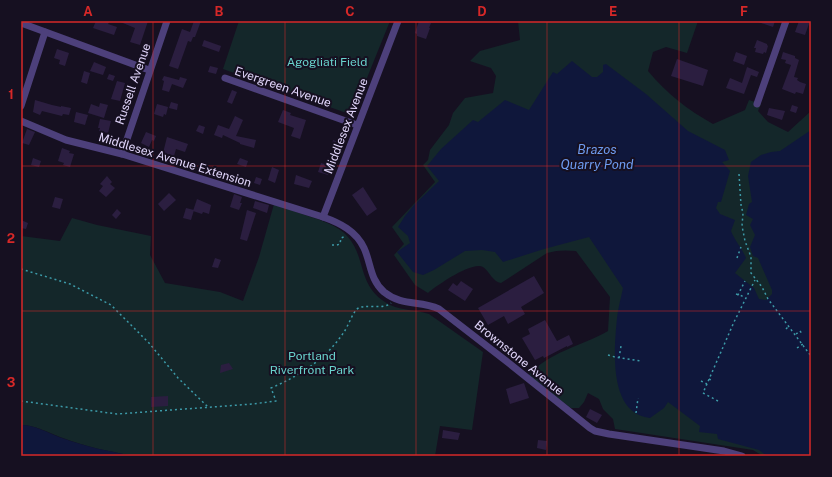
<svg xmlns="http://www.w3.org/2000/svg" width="832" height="477" viewBox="0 0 832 477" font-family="'Public Sans',sans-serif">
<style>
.green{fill:#14272a}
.water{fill:#0f173b}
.building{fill:#2b1e40}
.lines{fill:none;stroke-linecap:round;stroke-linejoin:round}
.path{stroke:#3c9aa8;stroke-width:1.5;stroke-dasharray:2 3;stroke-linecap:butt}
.minor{stroke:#4d407b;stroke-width:7}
.grid{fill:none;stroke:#d62828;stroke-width:1;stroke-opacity:0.55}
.labels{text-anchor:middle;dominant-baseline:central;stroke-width:4;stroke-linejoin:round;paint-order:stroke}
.park-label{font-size:12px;fill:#69d2cc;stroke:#161021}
.street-label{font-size:12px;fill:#e0d5fa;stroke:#161021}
.water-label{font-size:13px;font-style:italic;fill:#6e9bef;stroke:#161021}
.neatline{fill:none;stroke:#d62828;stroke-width:1.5}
.grid-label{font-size:13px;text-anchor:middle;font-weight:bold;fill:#d62828}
</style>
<rect width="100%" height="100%" fill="#161021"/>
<g class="green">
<path d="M239,21H390L352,115L223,69Z"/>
<path d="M518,21H698L687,53L666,47L653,52L648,71C666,93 688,110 713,124L745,110L749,100L761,104L758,111L768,122L788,132L811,111V456H763L753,450L615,429L613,419L603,409L599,399L588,393L584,402L579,408H571L528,376C548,352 582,346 608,331L610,297L576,251C566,250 557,250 547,253L501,283C493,282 489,271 483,267C472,261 436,286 428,293L415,285L394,255L404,244L392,227L435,182L423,165L428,160L430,150L449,125L453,113L465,98L493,93L496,76L491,68L470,61L480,51L520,40Z"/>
<path d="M274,204C285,207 295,212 305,215C320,220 338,225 348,237C366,258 358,285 385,302C398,311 414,309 429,314L483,352L472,430L440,426L435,456H135C109,452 84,446 60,437C47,432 35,425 21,425V236L60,241L72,218L97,225L151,236L150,255L165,283L220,292L243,301L259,257Z"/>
</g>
<g class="water">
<path d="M572,61L592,77H597L603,72V65L606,64L646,94L688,131L725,150L729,160L722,162L730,171L721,202H718L716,208L720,214L735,220L731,231C735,241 742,248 746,258L735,273L754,288L759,299L766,300L772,294V290L758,258L753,256L750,247L755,235L750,225L753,219L746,215L749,204L752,202L748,176L751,162L761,155L771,152L780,151L811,130V447L809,456H792L790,454L787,456H767L759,450L718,439L717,434L699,432L700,426L668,402L664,408L650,418C608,414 614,349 617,318C618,308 621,298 623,288L589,237L544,249L503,262L495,252L482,250L465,251L434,270L423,275L413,272L397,252L410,243L408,236L398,227L405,216L414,205L439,181L427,166L441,149L473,120L478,122L505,100L529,110L553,72L557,74Z"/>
<path d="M21,425C35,425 46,432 59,437C84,446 110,452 135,456H21Z"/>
</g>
<g class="building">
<path d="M96,21H110L108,24L117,27L114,35L93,28Z"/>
<path d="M118,21H148L140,45L130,42L135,28Z"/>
<path d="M194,21H201L195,37H193L191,42L188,41L178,69L169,66L182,29L190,32Z"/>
<path d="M419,21H425L431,23L429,28H430L426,39L417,36V34L415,33Z"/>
<path d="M758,21H775L773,27L758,22Z"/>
<path d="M799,21H810L805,35L795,32Z"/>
<path d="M204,40L221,46L219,52L202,46Z"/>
<path d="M757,40L767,44V45L768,46L766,53L764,52L763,54L755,52L756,48H754Z"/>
<path d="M57,49L69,53L65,66L59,64L60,60L54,58Z"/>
<path d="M736,52L747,56L744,65L733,61Z"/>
<path d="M783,52L795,56V58L799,60L794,77L798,78L797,80L800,82L806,84L803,94L796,92L795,94L782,89L791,65L785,63L786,60L781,59Z"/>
<path d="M677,59L708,70L703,86L671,76Z"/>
<path d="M94,62L106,67L103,75L90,71Z"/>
<path d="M210,66L218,68L216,74L208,72Z"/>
<path d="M747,67L759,72L757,77L751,75L744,94L726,88L730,78L742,83Z"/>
<path d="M84,71L90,73L87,84L81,82Z"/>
<path d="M109,74L115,76L113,81L107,79Z"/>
<path d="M164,76L179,80L180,77L187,79L183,88L172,84L169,92L162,90L164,81L162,80Z"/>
<path d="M117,81L125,83L120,101L111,99Z"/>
<path d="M232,90L237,92L232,104L227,102Z"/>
<path d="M35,100L52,105L61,107V106L71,108L69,115L63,114L62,116L42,111L40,115L33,112Z"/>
<path d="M171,102L178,104L177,110L169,108Z"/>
<path d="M100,103L108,105L104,118L88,113L91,104L99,107Z"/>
<path d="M157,104L168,107L166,115L164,114L163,117L154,114Z"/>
<path d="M792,105L798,107L796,113L790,111Z"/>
<path d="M769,108L785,111L782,120L767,115Z"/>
<path d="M283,110L291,113L290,115L306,120L300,139L291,136L294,128L278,122Z"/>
<path d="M76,112L88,115L85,125L74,122Z"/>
<path d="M235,116L243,120L236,136L256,140L254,148L240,144V143L223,135L222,138L214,135L218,125L229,129Z"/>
<path d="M100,119L111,121L108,133L99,131L100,128H98Z"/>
<path d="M199,125L205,127L203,134L196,131Z"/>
<path d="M27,129L35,132L29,145L22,143Z"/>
<path d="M146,132L156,136L154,141L152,140L149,147L141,143Z"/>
<path d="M167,137L188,144L185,152L176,149L174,156L163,153Z"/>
<path d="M333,140L341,143L338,150L331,148Z"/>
<path d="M62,148L70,151L69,153L74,154L70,167L63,165L64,163L58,161Z"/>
<path d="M33,158L41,161L39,167L31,165Z"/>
<path d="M240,158L248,161L246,167L237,164Z"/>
<path d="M321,163L331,166L328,175L318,172Z"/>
<path d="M272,167L279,170L275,183L268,180Z"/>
<path d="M296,175L312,181L309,188L294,184Z"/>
<path d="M107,176L112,182L110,184L115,188L106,197L99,191L103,186L100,184Z"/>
<path d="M256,177L262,179L260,185L254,183Z"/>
<path d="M363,187L377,209L367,216L352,195Z"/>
<path d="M169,193L176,200L164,211L158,204Z"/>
<path d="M234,194L242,197L240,203H242L239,210L230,207Z"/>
<path d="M55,197L63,199L60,209L52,207Z"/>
<path d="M197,199L211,205L209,214L203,212L202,214L193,211Z"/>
<path d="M255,201L269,205L267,213L253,208Z"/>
<path d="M186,208L194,210L191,220L183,218Z"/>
<path d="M117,209L121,213L116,219L112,215Z"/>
<path d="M247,210L256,213L247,241L240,239Z"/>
<path d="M21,220L28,223L26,229L21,228Z"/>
<path d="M215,258L221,260L218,268L212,267Z"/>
<path d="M534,276L544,293L521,307L525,314L508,324L504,316L488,325L478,308Z"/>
<path d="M461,281L473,289L465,301L448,290L453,283L457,286Z"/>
<path d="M545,320L557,341L569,335L573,344L567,347V346L544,358L543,356L535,360L522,338L530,334L528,329Z"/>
<path d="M229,363L233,369L220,373L221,365Z"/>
<path d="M524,383L529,398L510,404L506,389Z"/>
<path d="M168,396V406L151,407V397Z"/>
<path d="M590,409L602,415L597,423L586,417Z"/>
<path d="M443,430L460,433L458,440L442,438Z"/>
<path d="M538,440L547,441L546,450L537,448Z"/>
</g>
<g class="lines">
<g class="path">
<path d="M739,174L741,205L743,213L742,226L745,241L751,257V273L762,287L768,299L811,356"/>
<path d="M332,245H337L340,244L341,238L346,236"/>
<path d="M737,258L741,247"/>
<path d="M21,269L70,284L111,305L149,343L178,378L208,407"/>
<path d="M736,294L742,296L738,295L745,281"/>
<path d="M786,329L789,326"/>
<path d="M796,334L800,331L803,335"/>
<path d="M797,348L803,344"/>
<path d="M608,355L615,357L641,361"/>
<path d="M619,358L621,346"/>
<path d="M709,379L713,381"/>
<path d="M701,381L707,384"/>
<path d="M21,401L117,414L253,404L276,401L271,388C301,375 326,359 344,332C348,326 352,315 356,310C363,302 382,311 391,303"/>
<path d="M718,401L703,393L734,322L755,280"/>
<path d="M636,413L638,398"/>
</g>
<g class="minor">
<path d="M21,23L149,70"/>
<path d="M225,78L357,125"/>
<path d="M757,104L786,21"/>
<path d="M21,106L45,32"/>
<path d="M21,121L66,140L122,154L323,217C340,223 356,231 364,248C371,263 370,280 384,292C403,307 419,300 439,309L510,364L590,428L595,431L609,434L724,451L742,456"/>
<path d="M122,154L167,21"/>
<path d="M323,217L398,21"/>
</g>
</g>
<path class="grid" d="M153,21V456M285,21V456M416,21V456M547,21V456M679,21V456M21,166H811M21,311H811"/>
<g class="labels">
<g class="park-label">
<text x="327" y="62">Agogliati Field</text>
<text x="312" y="356">Portland<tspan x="312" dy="14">Riverfront Park</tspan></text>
</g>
<g class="street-label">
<text transform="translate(133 84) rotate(-71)">Russell Avenue</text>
<text transform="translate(283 87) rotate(19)">Evergreen Avenue</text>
<text transform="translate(346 126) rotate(-69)">Middlesex Avenue</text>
<text transform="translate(175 160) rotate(17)">Middlesex Avenue Extension</text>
<text transform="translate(519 358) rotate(39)">Brownstone Avenue</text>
</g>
<g class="water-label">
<text x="597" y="149">Brazos<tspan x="597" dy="15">Quarry Pond</tspan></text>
</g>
</g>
<rect width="832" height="477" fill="none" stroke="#161021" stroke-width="44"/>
<rect x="22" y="22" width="788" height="433" class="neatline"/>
<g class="grid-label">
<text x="88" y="16">A</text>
<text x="219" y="16">B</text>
<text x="350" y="16">C</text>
<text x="482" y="16">D</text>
<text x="613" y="16">E</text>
<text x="744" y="16">F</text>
<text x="11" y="99">1</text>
<text x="11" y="243">2</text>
<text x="11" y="387">3</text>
</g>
</svg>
